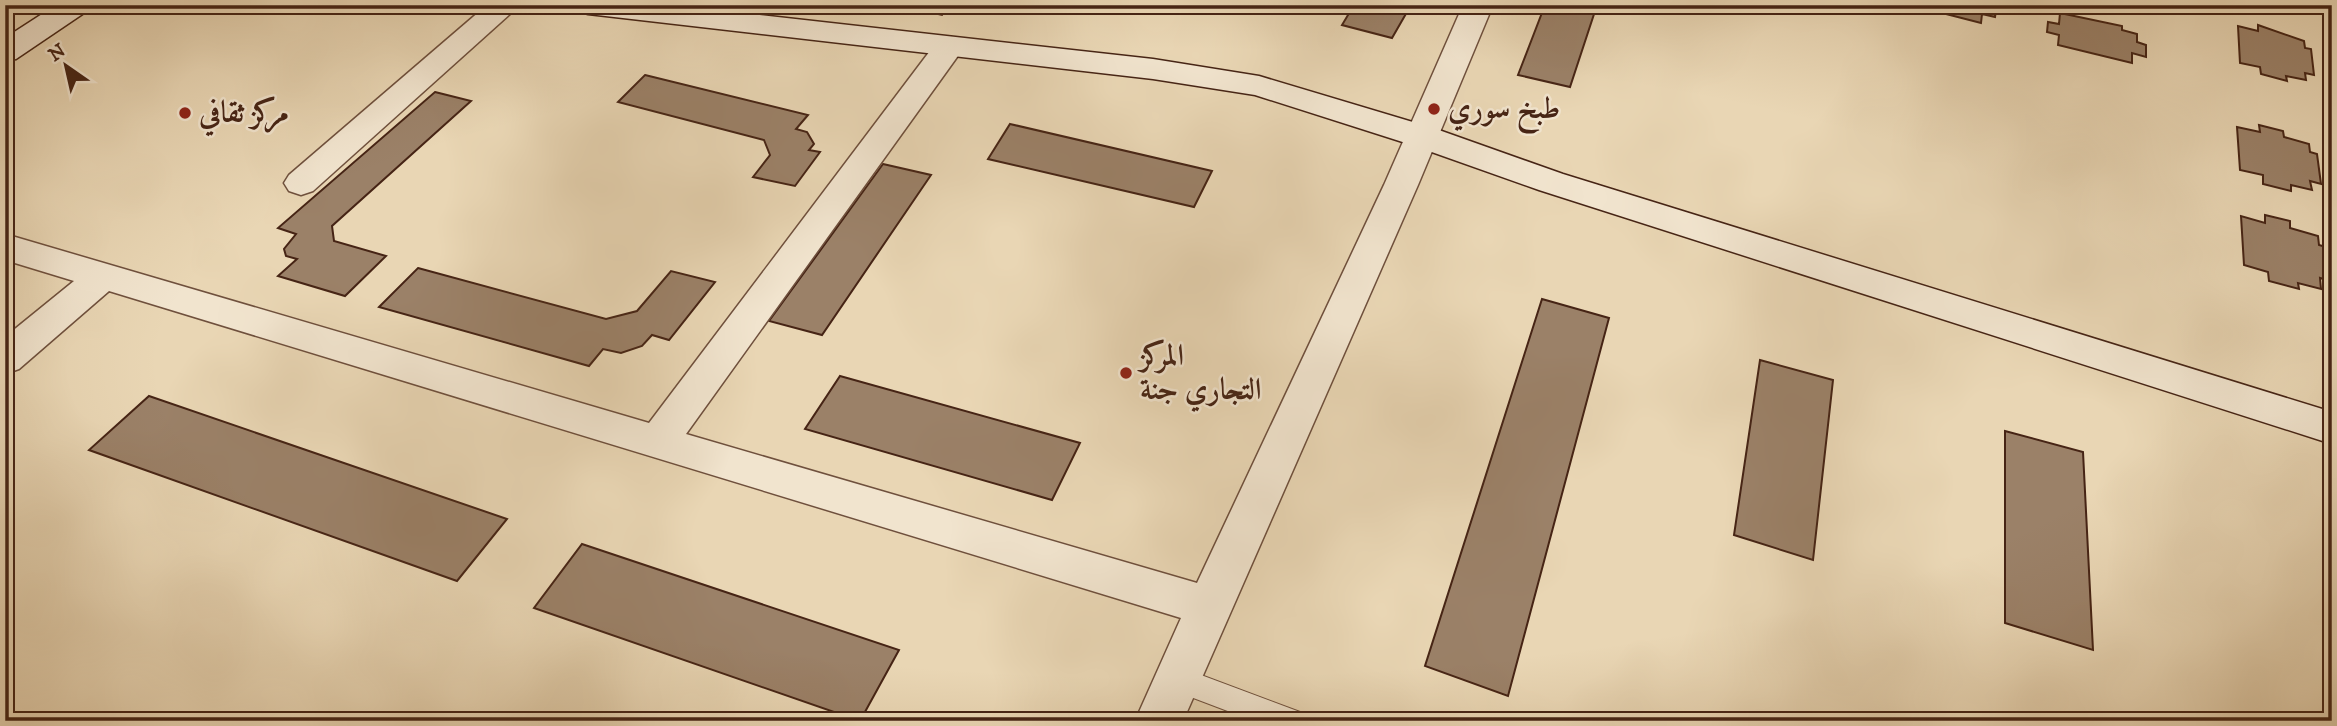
<svg xmlns="http://www.w3.org/2000/svg" width="2337" height="726" viewBox="0 0 2337 726" font-family="'IM FELL DW Pica',Amiri,serif">
<style>
.building{fill:#9b8168;stroke:#462415;stroke-width:2}
.lines{fill:none;stroke-linecap:round;stroke-linejoin:round}
.lane-casing{stroke:#6f503d;stroke-width:2}
.street-casing{stroke:#6f503d;stroke-width:3}
.secondary-casing{stroke:#462415;stroke-width:3}
.lane{fill:#f1e4ce;fill-rule:evenodd}
.street{fill:#f1e4ce;fill-rule:evenodd}
.secondary{fill:#f1e4ce;fill-rule:evenodd}
.poi-dot{fill:#8f2418;stroke:#f1e4ce;stroke-width:2.5}
.labels{text-anchor:middle;dominant-baseline:central;stroke-width:5;stroke-linejoin:round;paint-order:stroke}
.poi-label{font-size:30px;font-weight:bold;fill:#462415;stroke:#f1e4ce;text-anchor:start}
</style>
<rect width="100%" height="100%" fill="#e9d6b4"/>
<filter id="stains"><feTurbulence type="fractalNoise" baseFrequency=".00286" numOctaves="4"/><feColorMatrix values="0 0 0 0 .2 0 0 0 0 .09 0 0 0 0 .02 0 0 0 .5 -.17"/></filter>
<radialGradient id="worn" r=".72"><stop offset=".6" stop-color="#630" stop-opacity="0"/><stop offset="1" stop-color="#630" stop-opacity=".3"/></radialGradient>
<g class="building">
<path d="M898,5H949L942,15Z"/>
<path d="M1354,5H1411L1392,38L1342,25Z"/>
<path d="M1545,5H1597L1570,87L1518,75Z"/>
<path d="M1911,5H1997L1995,17L1982,14L1981,23Z"/>
<path d="M2060,13L2122,26V30L2137,34V42L2146,45V57L2132,53V63L2058,45L2059,35L2047,32L2048,22L2059,24Z"/>
<path d="M2258,25L2304,41L2305,48L2311,49L2314,75L2305,73L2306,80L2286,76L2287,81L2261,74L2260,67L2240,63L2238,26L2258,31Z"/>
<path d="M645,75L808,115L796,129L807,132L814,144L809,150L820,152L795,186L753,177L770,155L764,140L618,102Z"/>
<path d="M435,92L471,101L332,226L334,241L386,256L345,296L278,276L297,259L286,256L284,249L296,234L278,228Z"/>
<path d="M1010,124L1212,171L1194,207L988,159Z"/>
<path d="M2259,125L2283,131L2284,137L2309,144L2310,152L2317,154L2321,184L2310,181L2312,190L2291,185V191L2263,184V175L2240,170L2237,127L2260,132Z"/>
<path d="M883,164L931,175L822,335L769,321Z"/>
<path d="M2265,215L2290,221V228L2318,236L2319,245L2326,247L2330,281L2320,278L2321,289L2298,283L2299,289L2269,281L2268,272L2244,265L2241,216L2265,223Z"/>
<path d="M418,268L606,319L637,311L671,271L715,282L669,340L652,335L642,346L621,353L603,349L589,366L379,307Z"/>
<path d="M1542,299L1609,318L1508,696L1425,666Z"/>
<path d="M1760,360L1833,380L1813,560L1734,535Z"/>
<path d="M840,376L1080,443L1052,500L805,429Z"/>
<path d="M149,396L507,519L457,581L89,450Z"/>
<path d="M2005,431L2083,452L2093,650L2005,623Z"/>
<path d="M582,544L899,650L860,721L534,608Z"/>
</g>
<g class="lines">
<g class="lane-casing">
<path id="lane" d="M1177,666L1300,712L1304,721H1254L1167,688L1163,679L1167,670Z"/>
</g>
<g class="street-casing">
<g id="street">
<path d="M487,5H520L313,191L301,195L289,191L284,183L289,175Z"/>
<path d="M1463,5H1493L1418,185L1183,721H1135L1181,618L109,291L19,369L5,374V337L74,281L5,260V234L649,423L939,39L950,37L961,39L965,46L686,434L1197,583L1384,185Z"/>
</g>
</g>
<g class="secondary-casing">
<g id="secondary">
<path d="M56,5H92L87,11L16,59L5,61V38Z"/>
<path d="M573,5H670L1153,59L1259,76L1436,129L1563,174L2332,412V444L1539,190L1412,145L1255,95L1153,79L588,14L578,11Z"/>
</g>
</g>
<use href="#lane" class="lane"/>
<use href="#street" class="street"/>
<use href="#secondary" class="secondary"/>
</g>
<g class="poi-dot">
<circle cx="1434" cy="109" r="7"/>
<circle cx="185" cy="113" r="7"/>
<circle cx="1126" cy="373" r="7"/>
</g>
<g class="labels">
<g class="poi-label">
<text x="1448" y="109">طبخ سوري</text>
<text x="199" y="113">مركز ثقافي</text>
<text x="1140" y="356">المركز<tspan x="1140" dy="34">التجاري جنة</tspan></text>
</g>
</g>
<rect width="2337" height="726" fill="none" stroke="#e9d6b4" stroke-width="28"/>
<rect x="7" y="7" width="2323" height="712" fill="none" stroke="#462415" stroke-width="3.5"/>
<rect x="14" y="14" width="2309" height="698" fill="none" stroke="#462415" stroke-width="2"/>
<g transform="translate(66 66) rotate(326)" stroke="#f1e4ce" stroke-width="5" paint-order="stroke">
<path d="M0-5L12 26L0 18L-12 26Z" fill="#462415"/>
<text y="-10" font-size="19" font-weight="bold" text-anchor="middle" fill="#462415">N</text>
</g>
<rect width="100%" height="100%" filter="url(#stains)"/>
<rect width="100%" height="100%" fill="url(#worn)"/>
</svg>
